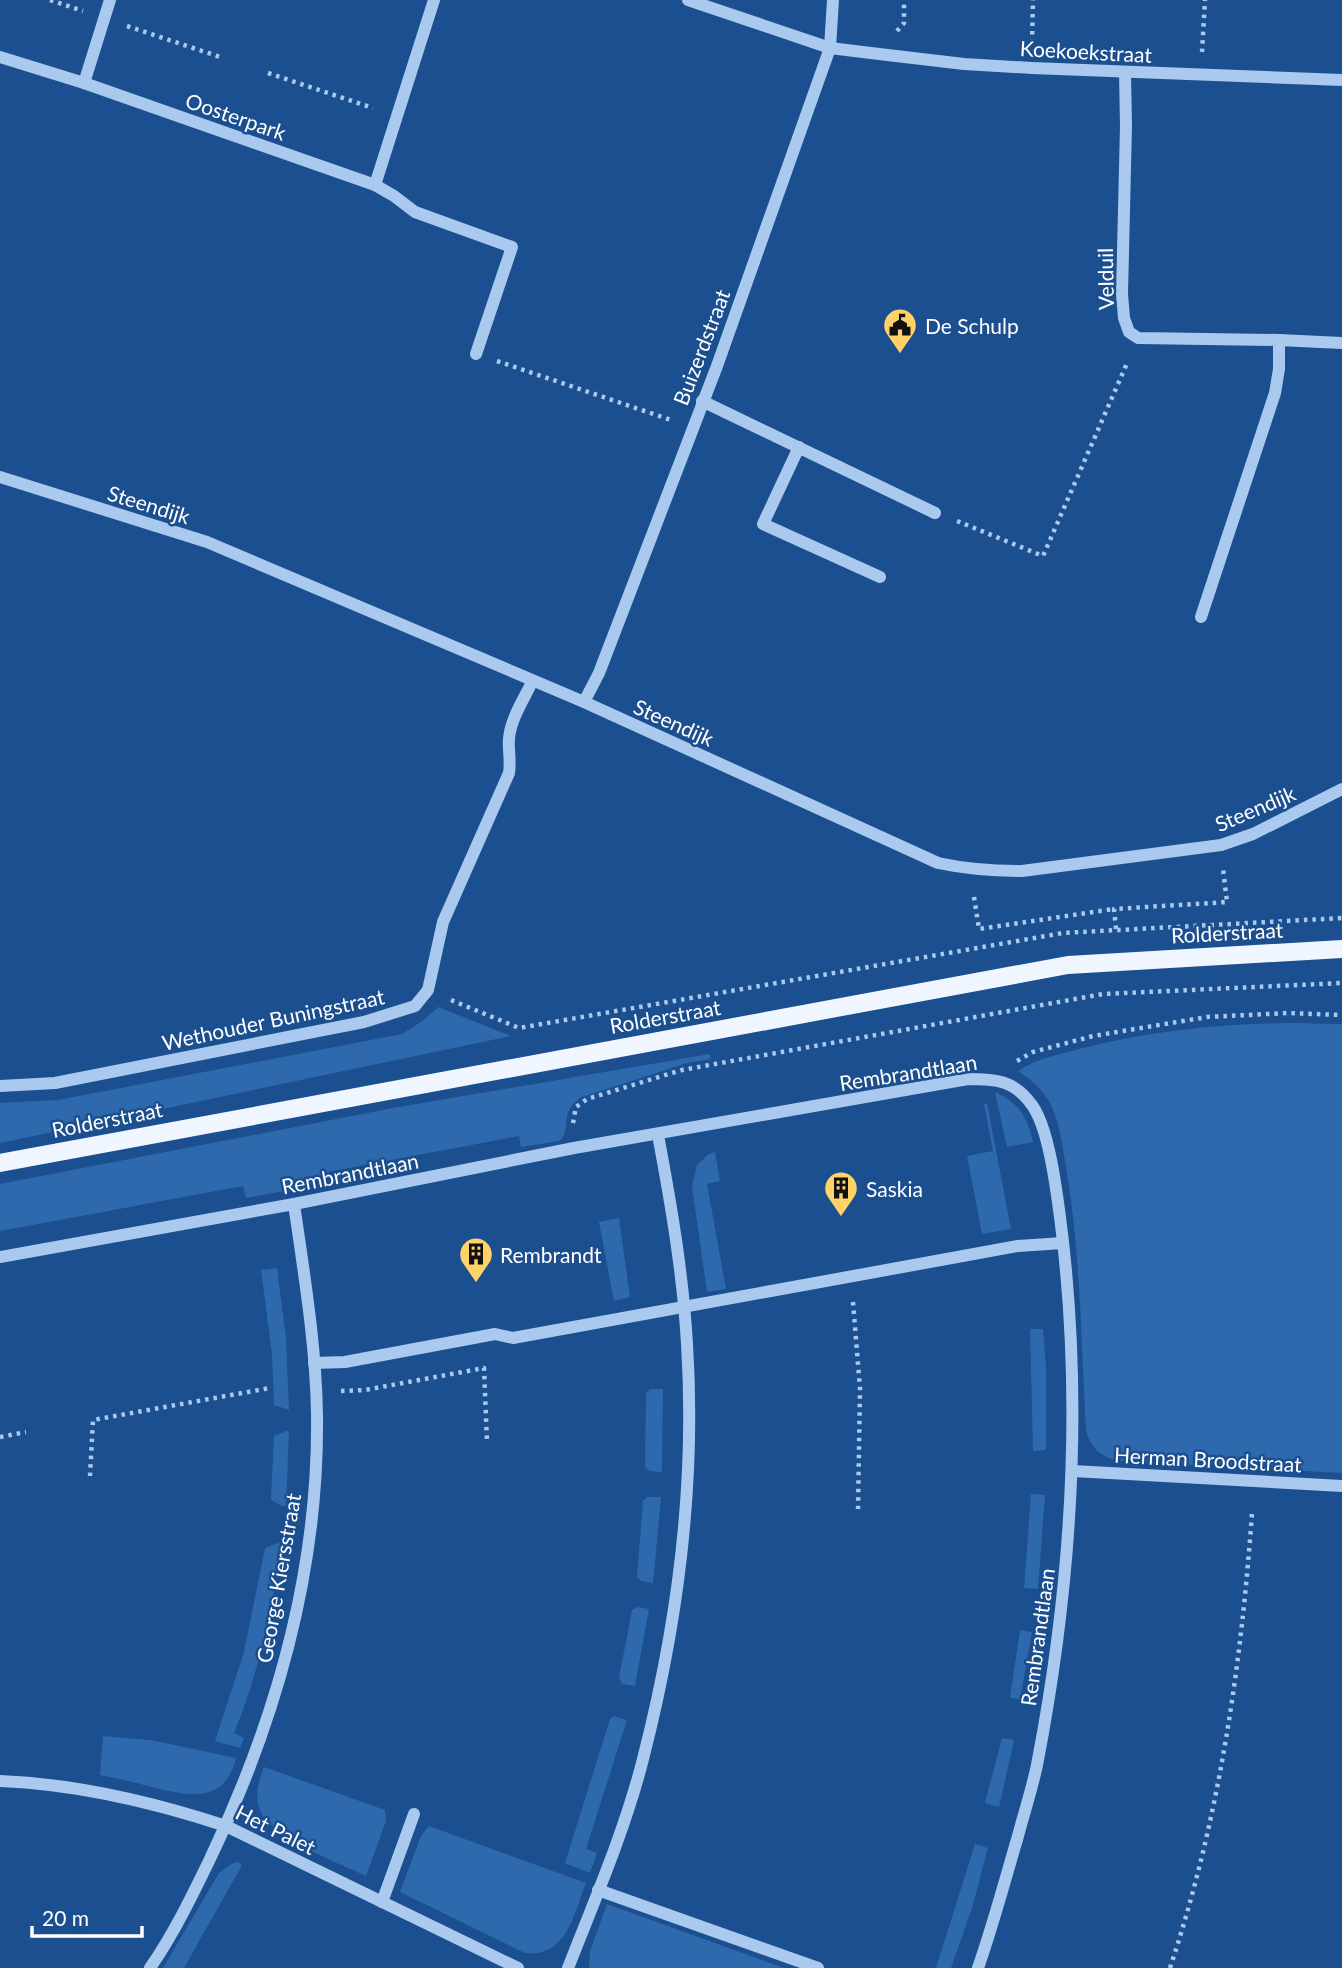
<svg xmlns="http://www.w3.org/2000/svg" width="1342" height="1968" viewBox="0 0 1342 1968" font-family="Lato,sans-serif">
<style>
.green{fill:#2e69ad}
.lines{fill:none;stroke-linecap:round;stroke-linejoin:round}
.path{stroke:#a9c9ee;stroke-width:4.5;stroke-dasharray:3.5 5;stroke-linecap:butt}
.minor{stroke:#a9c9ee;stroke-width:12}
.major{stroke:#f0f6ff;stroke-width:18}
.labels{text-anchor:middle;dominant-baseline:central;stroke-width:5;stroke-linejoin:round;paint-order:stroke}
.street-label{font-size:21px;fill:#fff;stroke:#1b4f8f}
.poi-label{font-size:21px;fill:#fff;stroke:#1b4f8f;text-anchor:start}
</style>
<rect width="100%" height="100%" fill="#1b4f8f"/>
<g class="green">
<path d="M438,1007L511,1036L0,1143V1103L58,1100L402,1034L424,1020Z"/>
<path d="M1289,1023L1342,1024V1473L1118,1461C1101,1457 1091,1448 1086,1431C1081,1345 1081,1259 1067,1173C1063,1151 1061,1126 1051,1105C1043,1090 1032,1080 1018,1071C1038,1058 1060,1054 1083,1048C1151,1031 1219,1024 1289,1023Z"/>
<path d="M710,1054L711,1059L687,1063L582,1097C558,1112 573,1125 560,1141L521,1147L519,1136L327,1172L328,1183L246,1198L243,1186L0,1231V1184L393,1108Z"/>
<path d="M995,1092C1019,1103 1027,1116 1033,1142L1007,1147Z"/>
<path d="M987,1103L1011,1229L982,1234L967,1156L993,1151L984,1104Z"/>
<path d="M715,1152L720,1181L707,1184L726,1289L707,1292L692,1186L697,1165L709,1154Z"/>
<path d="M619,1218L630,1297L614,1301L599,1222Z"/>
<path d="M277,1268L286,1338L289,1410L274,1405L272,1354L261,1270Z"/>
<path d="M1030,1329H1043L1046,1367V1450L1033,1451Z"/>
<path d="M650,1389H663L662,1472L649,1471L645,1467L646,1393Z"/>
<path d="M286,1431H289L286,1506H282L271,1500L274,1436Z"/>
<path d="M1031,1494L1045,1495L1038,1589L1024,1588Z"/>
<path d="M647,1497H661L653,1583L641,1581L637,1577L643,1501Z"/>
<path d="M277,1543L282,1544C272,1609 259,1672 234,1733L244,1738L240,1748L215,1741L244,1652L265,1548Z"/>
<path d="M637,1607L649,1609L635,1686L622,1684L619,1678L632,1610Z"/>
<path d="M1020,1630L1032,1632L1020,1699L1010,1698Z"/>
<path d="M614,1716L627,1720L586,1849L597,1853L590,1873L565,1863L610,1719Z"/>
<path d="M103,1736L151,1740L236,1758C224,1809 180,1794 144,1785C129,1781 115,1778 100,1775Z"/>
<path d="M1002,1738L1014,1740L999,1807L985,1803Z"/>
<path d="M264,1767L385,1810L386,1821L366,1876C339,1863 271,1838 260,1810C254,1795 259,1780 264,1767Z"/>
<path d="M429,1826L586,1883C574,1913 567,1958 525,1953L400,1892L421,1836Z"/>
<path d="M975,1844L988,1848L972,1908L951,1968H936Z"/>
<path d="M238,1862L242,1865L184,1968H163L219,1873L231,1864Z"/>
<path d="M607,1904L784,1968H589L590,1951Z"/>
</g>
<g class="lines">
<g class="path">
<path d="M50,0L83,11"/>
<path d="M127,26L220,57"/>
<path d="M897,31L904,23V0"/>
<path d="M1032,43L1033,0"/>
<path d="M1202,52L1205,0"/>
<path d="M268,73L373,108"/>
<path d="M497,361L671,420"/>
<path d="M957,521L1043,556L1128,361"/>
<path d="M974,897L979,929L1114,909"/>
<path d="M1116,929L1114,909L1227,902L1223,869"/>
<path d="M451,1000L519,1028L1063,933L1342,918"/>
<path d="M1017,1061L1033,1052L1093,1036L1207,1017L1288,1013L1342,1015"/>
<path d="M573,1123L576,1107L587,1099L682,1070L1103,994L1342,983"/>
<path d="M853,1302L860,1389L858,1509"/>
<path d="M341,1391L365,1390L484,1368L487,1442"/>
<path d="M0,1437L26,1432"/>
<path d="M90,1476L93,1420L270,1388"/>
<path d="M1170,1968C1219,1820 1241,1668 1252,1513"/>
</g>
<g class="minor">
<path d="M688,0L830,48L879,54L964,64L1032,68L1342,80"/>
<path d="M0,57L84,83L375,185L394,196L415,212L512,247L476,354"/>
<path d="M1125,73L1126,126L1122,294L1124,318L1129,332L1138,338L1279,340V369L1275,393L1201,617"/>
<path d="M84,83L110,0"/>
<path d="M375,185L434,0"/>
<path d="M1279,340L1342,343"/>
<path d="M702,401L935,513"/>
<path d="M799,447L763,524L880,577"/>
<path d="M0,477L207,542L584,702L938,863C966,869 993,871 1022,871L1221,845L1253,834L1342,789"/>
<path d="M584,702L599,673L717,366L830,48L833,0"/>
<path d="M0,1086L55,1083L364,1022L415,1006L428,990L443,922L509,773C511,761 508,750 509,739C510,720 524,699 532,682"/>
<path d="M0,1257L294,1204L574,1148L968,1079C996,1079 1014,1080 1032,1105C1049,1129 1056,1188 1060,1217C1084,1401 1072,1584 1037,1765C1032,1789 1024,1813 1018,1836C1005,1880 993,1925 978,1968"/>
<path d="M314,1363L345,1362L495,1334L513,1338L1018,1246L1063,1243"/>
<path d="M1073,1471L1342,1486"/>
<path d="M0,1781C77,1784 153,1802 226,1826L518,1968"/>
<path d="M598,1890L818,1968"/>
<path d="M382,1902L414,1814"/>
<path d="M150,1968C173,1935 191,1898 209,1861C275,1723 319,1570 317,1415C316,1345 304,1274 294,1204"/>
<path d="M568,1968C595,1899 625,1830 643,1759C678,1623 696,1485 687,1344C683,1274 671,1204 658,1135"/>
</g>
<path class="major" d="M0,1163L1068,965L1342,949"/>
</g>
<defs>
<g id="civic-pin" transform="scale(1.75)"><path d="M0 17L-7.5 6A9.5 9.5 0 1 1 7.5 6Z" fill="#ffd166" stroke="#1b4f8f"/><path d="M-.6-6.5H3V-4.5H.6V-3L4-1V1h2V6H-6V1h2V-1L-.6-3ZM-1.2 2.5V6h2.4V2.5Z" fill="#111"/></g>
<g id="building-pin" transform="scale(1.75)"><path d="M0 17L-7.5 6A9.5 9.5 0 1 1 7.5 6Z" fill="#ffd166" stroke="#1b4f8f"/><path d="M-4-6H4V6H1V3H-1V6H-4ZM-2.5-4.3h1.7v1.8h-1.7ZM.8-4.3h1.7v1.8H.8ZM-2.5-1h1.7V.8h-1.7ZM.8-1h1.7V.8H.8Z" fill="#111"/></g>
</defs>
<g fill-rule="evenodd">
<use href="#civic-pin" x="900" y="325"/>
<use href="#building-pin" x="841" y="1188"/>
<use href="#building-pin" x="476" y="1254"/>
</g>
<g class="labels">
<g class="street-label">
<text transform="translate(1086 51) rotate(3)">Koekoekstraat</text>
<text transform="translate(236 116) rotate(19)">Oosterpark</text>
<text transform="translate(1105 279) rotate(-91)">Velduil</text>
<text transform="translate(701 347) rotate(-69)">Buizerdstraat</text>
<text transform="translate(149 504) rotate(17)">Steendijk</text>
<text transform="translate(674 722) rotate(24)">Steendijk</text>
<text transform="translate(1255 808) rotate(-23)">Steendijk</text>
<text transform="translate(1227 932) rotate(-3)">Rolderstraat</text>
<text transform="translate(665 1016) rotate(-10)">Rolderstraat</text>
<text transform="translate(273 1019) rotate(-12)">Wethouder Buningstraat</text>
<text transform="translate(908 1072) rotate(-9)">Rembrandtlaan</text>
<text transform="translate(107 1119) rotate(-11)">Rolderstraat</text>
<text transform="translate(350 1173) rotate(-11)">Rembrandtlaan</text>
<text transform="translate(1208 1459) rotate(3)">Herman Broodstraat</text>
<text transform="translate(278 1578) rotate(-80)">George Kiersstraat</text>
<text transform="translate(1037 1637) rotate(-82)">Rembrandtlaan</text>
<text transform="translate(276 1829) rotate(26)">Het Palet</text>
</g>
<g class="poi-label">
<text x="925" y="325">De Schulp</text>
<text x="866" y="1188">Saskia</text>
<text x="500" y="1254">Rembrandt</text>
</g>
</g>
<path d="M32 1926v10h110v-10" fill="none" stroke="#ffffff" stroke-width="3.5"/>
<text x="42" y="1926" font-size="21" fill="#ffffff" stroke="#1b4f8f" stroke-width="5" paint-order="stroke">20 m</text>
</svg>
